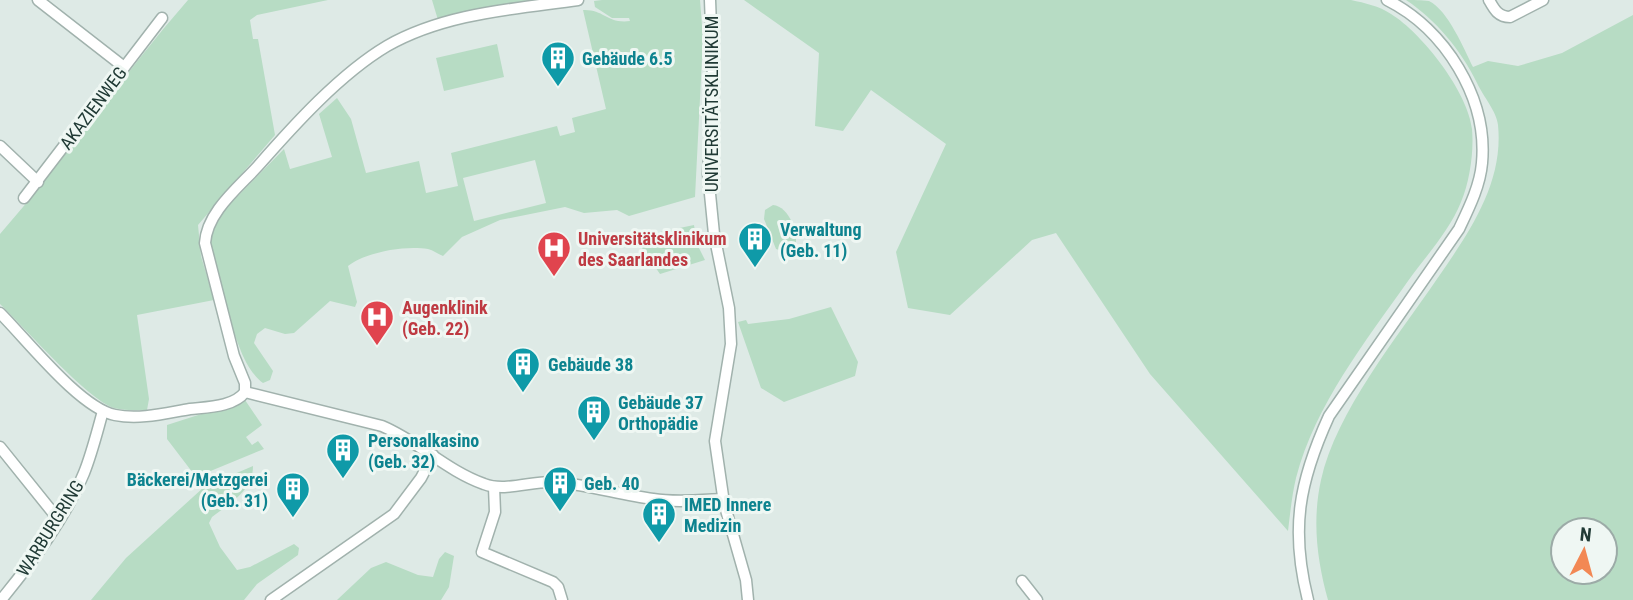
<svg xmlns="http://www.w3.org/2000/svg" width="1633" height="600" viewBox="0 0 1633 600" font-family="'Roboto Condensed',sans-serif">
<style>
.green{fill:#b7dcc4;fill-rule:evenodd}
.lines{fill:none;stroke-linecap:round;stroke-linejoin:round}
.minor-casing{stroke:#a1b2ad;stroke-width:13}
.minor{stroke:#fff;stroke-width:10}
.labels{text-anchor:middle;dominant-baseline:central;stroke-width:6;stroke-linejoin:round;paint-order:stroke}
.culture-label{font-size:18px;font-weight:bold;fill:#0d838f;stroke:#eff7f3;text-anchor:start}
.street-label{font-size:18px;fill:#203a35;stroke:#eff7f3}
.health-label{font-size:18px;font-weight:bold;fill:#be3a42;stroke:#eff7f3;text-anchor:start}
</style>
<rect width="100%" height="100%" fill="#deeae6"/>
<g class="green">
<path d="M188,0H328L257,15L250,20L253,39H258L275,135L198,225L201,256L214,300L137,315L149,399L147,410C137,410 125,411 114,408C88,400 23,326 0,304V234C66,159 122,75 188,0Z"/>
<path d="M432,0H549L438,20Z"/>
<path d="M602,0H700L703,39L695,197L629,216L617,210L584,213L565,207L500,220L462,237L443,256C438,254 433,250 428,249C405,245 366,252 348,266L357,302L355,307L330,301L294,333L285,334L265,328L257,334L254,343L273,371L270,380L263,383C255,377 248,367 244,358C234,336 208,260 210,239C211,228 218,218 224,210L284,149L290,169L332,157L319,114L337,98L351,119L366,173L419,161L426,193L458,186L451,153L557,126L560,136L575,132L572,118L606,109L583,10C604,9 607,24 630,21L629,18H612L595,7L594,1ZM535,160L546,203L474,221L463,178Z"/>
<path d="M744,0H1351C1365,3 1379,6 1391,14C1422,33 1468,92 1472,129C1474,151 1470,181 1461,202C1450,230 1426,256 1408,281C1365,342 1315,405 1296,478C1292,495 1290,514 1288,531L1150,374L1056,233L1032,240L950,315L908,308L896,252L946,144L871,90L843,131L815,126L819,53Z"/>
<path d="M1406,0C1412,0 1423,0 1429,1C1448,10 1464,49 1473,67L1488,61L1518,66L1562,53L1633,15V600H1328C1317,560 1312,521 1321,480C1336,412 1398,336 1437,279C1468,234 1504,184 1498,125C1497,112 1483,96 1477,83C1461,50 1436,20 1406,0ZM1563,530H1605V572H1563Z"/>
<path d="M497,44L504,77L444,91L436,58Z"/>
<path d="M773,205C789,206 801,236 794,250L788,253L776,249L764,219L765,210Z"/>
<path d="M694,225L697,244L705,260L660,274L640,245L646,235Z"/>
<path d="M831,307L858,362L855,376L784,402L761,388L738,322L746,320L748,324L789,319Z"/>
<path d="M245,400L262,425L246,437L252,445L258,441L264,449L196,477L167,439V425Z"/>
<path d="M253,466C253,491 230,503 212,517L209,523L220,547L237,570L250,567L294,544L299,548L298,555L257,584L244,600H91L126,558L204,487Z"/>
<path d="M445,552L454,556L449,587L441,600H337L371,568L386,562L418,575L433,577L439,559Z"/>
</g>
<g class="lines">
<g class="minor-casing">
<g id="minor">
<path d="M38,0L124,67"/>
<path d="M710,0L713,79L708,174L714,234L729,308L731,344L715,441L724,503L746,580L748,600"/>
<path d="M1489,0C1494,9 1498,17 1510,17L1543,0"/>
<path d="M0,146L38,182"/>
<path d="M24,198L162,18"/>
<path d="M0,313C27,340 80,408 115,415C140,420 166,413 190,409C207,407 234,407 245,392V383L234,356L205,243C207,212 238,188 258,166C294,125 340,74 387,46C445,13 514,9 578,0"/>
<path d="M245,392L382,426C418,441 447,471 484,484C505,492 531,481 553,482C587,484 620,495 653,499C677,503 700,500 723,499"/>
<path d="M0,447L58,519"/>
<path d="M494,487L495,512L482,552L553,582L558,587L562,600"/>
<path d="M1022,581L1037,600"/>
<path d="M1,600C32,562 65,519 84,473C92,453 97,432 103,411"/>
<path d="M271,600L394,514L421,478L433,455"/>
<path d="M1308,600C1290,529 1299,482 1329,416L1459,229C1469,208 1480,186 1482,163C1488,98 1445,29 1387,0"/>
</g>
</g>
<use href="#minor" class="minor"/>
</g>
<defs>
<g id="building-pin" transform="scale(1.75)"><path d="M0 17L-7.5 6A9.5 9.5 0 1 1 7.5 6Z" fill="#0f9aa8" stroke="#eff7f3"/><path d="M-4-6H4V6H1V3H-1V6H-4ZM-2.5-4.3h1.7v1.8h-1.7ZM.8-4.3h1.7v1.8H.8ZM-2.5-1h1.7V.8h-1.7ZM.8-1h1.7V.8H.8Z" fill="#fff"/></g>
<g id="hospital-pin" transform="scale(1.75)"><path d="M0 17L-7.5 6A9.5 9.5 0 1 1 7.5 6Z" fill="#e0444e" stroke="#eff7f3"/><path d="M-5-5h3v3.5h4V-5h3V5h-3V1.5h-4V5h-3Z" fill="#fff"/></g>
</defs>
<g fill-rule="evenodd">
<use href="#building-pin" x="558" y="58"/>
<use href="#building-pin" x="755" y="239"/>
<use href="#hospital-pin" x="554" y="248"/>
<use href="#hospital-pin" x="377" y="317"/>
<use href="#building-pin" x="523" y="364"/>
<use href="#building-pin" x="594" y="412"/>
<use href="#building-pin" x="343" y="450"/>
<use href="#building-pin" x="560" y="483"/>
<use href="#building-pin" x="293" y="489"/>
<use href="#building-pin" x="659" y="514"/>
</g>
<g class="labels">
<g class="culture-label">
<text x="582" y="58">Gebäude 6.5</text>
<text x="780" y="229">Verwaltung<tspan x="780" dy="21">(Geb. 11)</tspan></text>
<text x="548" y="364">Gebäude 38</text>
<text x="618" y="402">Gebäude 37<tspan x="618" dy="21">Orthopädie</tspan></text>
<text x="368" y="440">Personalkasino<tspan x="368" dy="21">(Geb. 32)</tspan></text>
<text x="268" y="479" text-anchor="end">Bäckerei/Metzgerei<tspan x="268" dy="21">(Geb. 31)</tspan></text>
<text x="584" y="483">Geb. 40</text>
<text x="684" y="504">IMED Innere<tspan x="684" dy="21">Medizin</tspan></text>
</g>
<g class="street-label">
<text transform="translate(711 104) rotate(-90)">UNIVERSITÄTSKLINIKUM</text>
<text transform="translate(93 108) rotate(-53)">AKAZIENWEG</text>
<text transform="translate(50 528) rotate(-58)">WARBURGRING</text>
</g>
<g class="health-label">
<text x="578" y="238">Universitätsklinikum<tspan x="578" dy="21">des Saarlandes</tspan></text>
<text x="402" y="307">Augenklinik<tspan x="402" dy="21">(Geb. 22)</tspan></text>
</g>
</g>
<g transform="translate(1584 551) rotate(6)"><circle r="33" fill="#eff7f3" stroke="#9caba7" stroke-width="2"/>
<path d="M0-5L12 26L0 18L-12 26Z" fill="#f28854"/>
<text y="-10" font-size="19" font-weight="bold" text-anchor="middle" fill="#203a35">N</text>
</g>
</svg>
